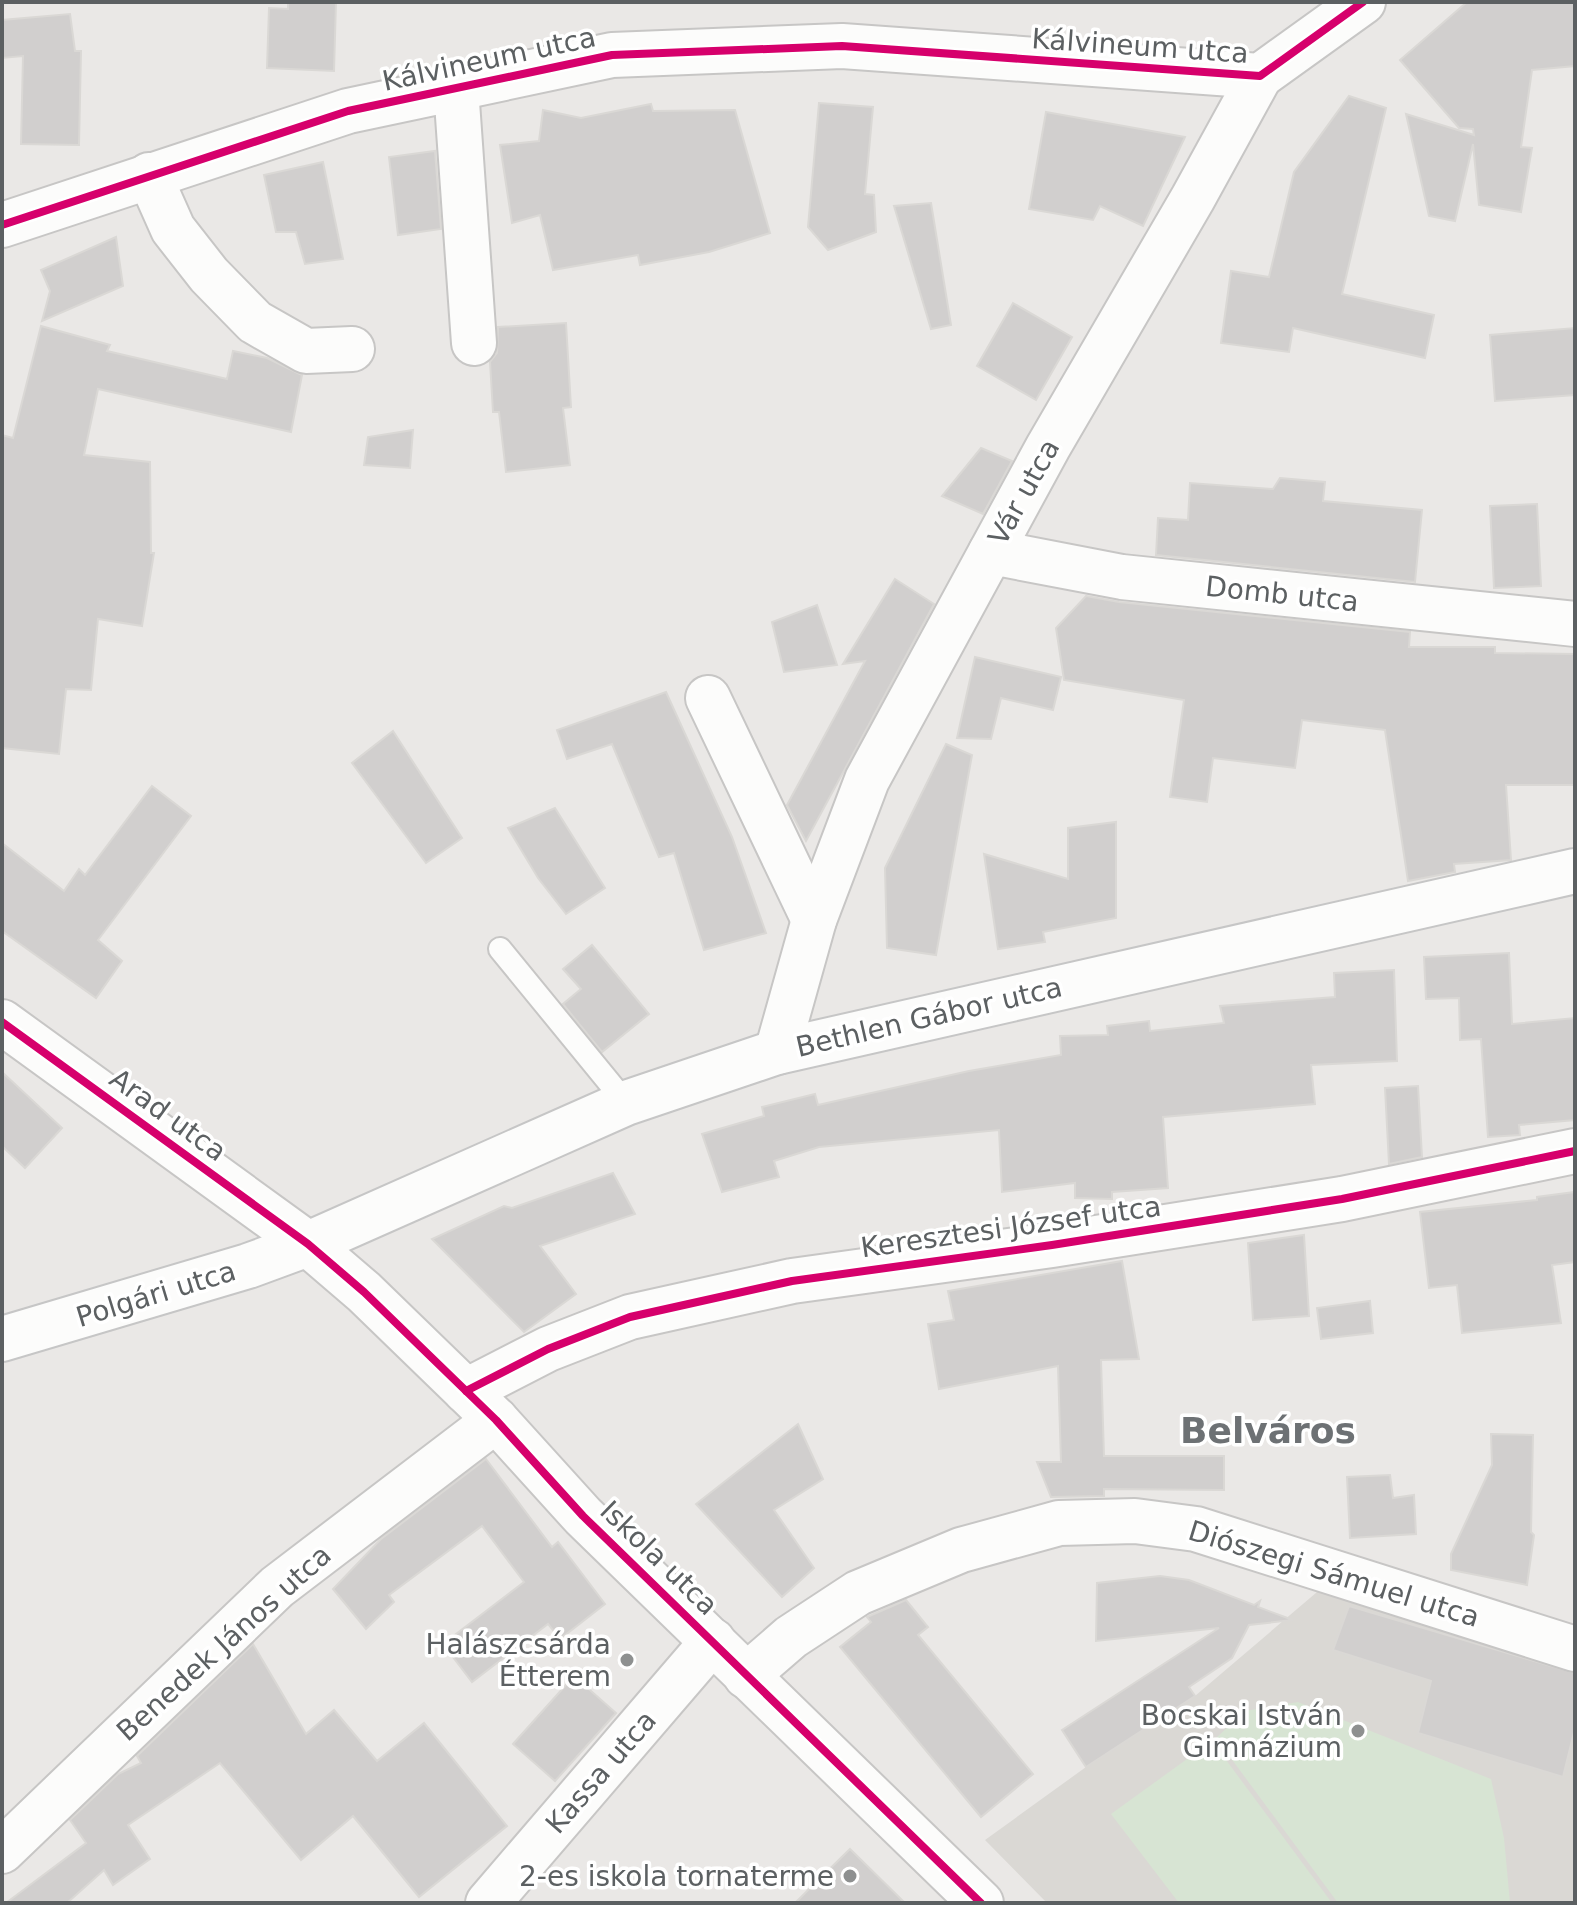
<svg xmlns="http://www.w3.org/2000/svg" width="1577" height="1905" viewBox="0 0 1577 1905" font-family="'DejaVu Sans',sans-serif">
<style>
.education{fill:#dad8d4}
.green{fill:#d7e4d3}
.building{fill:#d1cfce;stroke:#dad8d5;stroke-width:2}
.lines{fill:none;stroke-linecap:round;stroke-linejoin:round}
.service-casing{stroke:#c7c6c5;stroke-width:26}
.minor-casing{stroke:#c7c6c5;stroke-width:48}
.secondary-casing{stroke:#c6c6c6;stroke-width:48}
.service{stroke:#fcfcfb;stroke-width:22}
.minor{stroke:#fcfcfb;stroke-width:44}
.secondary{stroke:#fcfcfb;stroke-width:44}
.cycleway-casing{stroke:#fff;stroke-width:13}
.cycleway{stroke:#d6006c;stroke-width:8}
.poi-dot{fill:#8e9090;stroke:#fff;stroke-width:3}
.labels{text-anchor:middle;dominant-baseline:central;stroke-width:7;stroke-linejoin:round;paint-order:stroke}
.street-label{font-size:28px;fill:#5c6062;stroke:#fff}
.poi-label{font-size:28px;fill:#5c6062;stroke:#fff;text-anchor:end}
.district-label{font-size:36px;font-weight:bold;fill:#6d7174;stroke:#fff}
</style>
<rect width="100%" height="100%" fill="#eae8e6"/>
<path class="education" d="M1330,1581L1575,1664V1903H1047L985,1840L1086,1767L1195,1696Z"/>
<g class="green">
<path d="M1298,1702L1491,1779L1504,1838L1510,1903H1338L1216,1738L1245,1711Z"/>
<path d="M1212,1741L1332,1903H1179L1111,1814Z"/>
</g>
<g class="building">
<path d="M288,2H336L334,71L267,68L269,8L288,9Z"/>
<path d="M1467,2H1575V66L1532,70L1521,147L1532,148L1521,212L1479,205L1473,144L1455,221L1429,216L1406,114L1474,135L1473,129L1459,128L1400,60Z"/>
<path d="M70,14L75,51H81L79,145L21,144L23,56L2,58V20Z"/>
<path d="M1349,96L1386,108L1342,294L1434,315L1425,358L1293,328L1289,352L1221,343L1231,271L1269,277L1294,172Z"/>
<path d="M819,103L873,107L865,194L874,195L876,232L828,250L808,227Z"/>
<path d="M651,104L653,111L735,110L770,233L709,252L640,265L638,255L553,270L540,215L512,223L500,145L539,141L543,110L581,118Z"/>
<path d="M1046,112L1185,137L1143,226L1100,206L1093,220L1029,209Z"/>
<path d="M435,151L441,229L398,235L389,157Z"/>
<path d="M323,162L343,259L305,264L296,232H276L264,175Z"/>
<path d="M931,203L951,325L931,329L894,206Z"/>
<path d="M116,237L123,286L42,321L50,291L41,270Z"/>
<path d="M1013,303L1072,337L1036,400L977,366Z"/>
<path d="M566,323L571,407L563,408L570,465L506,472L499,412H493L490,362L497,353L498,327Z"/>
<path d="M41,326L110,345L107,351L227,379L233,351L267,358L302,375L291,432L98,389L84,455L150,462L151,553H154L142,626L98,619L91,690L66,689L59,754L2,748V435L13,438Z"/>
<path d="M1575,328V395L1495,401L1490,335Z"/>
<path d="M413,430L410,468L364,465L368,437Z"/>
<path d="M981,448L1012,461L983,514L942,496Z"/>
<path d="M1280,478L1325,482L1323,501L1422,510L1415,582L1156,555L1158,518L1188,520L1190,483L1273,489Z"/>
<path d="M1537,504L1541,586L1494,588L1490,506Z"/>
<path d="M895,579L934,604L806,841L787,805L865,661L843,664Z"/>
<path d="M1086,596L1119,602L1410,632L1409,647H1495V653L1575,654V785H1506L1511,860L1454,864L1455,872L1408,881L1385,730L1302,720L1295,768L1213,758L1207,802L1170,797L1184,700L1064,680L1056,628Z"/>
<path d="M817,605L837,665L784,672L772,622Z"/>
<path d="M975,657L1061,677L1053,710L1001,698L991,739L957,738Z"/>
<path d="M666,692L732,837L766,933L704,950L674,853L659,857L612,744L567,759L557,730Z"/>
<path d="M393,731L462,838L426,863L352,763Z"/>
<path d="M946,744L972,755L936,955L887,948L885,868Z"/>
<path d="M152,786L191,816L98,940L122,961L96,998L2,931V843L64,891L79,869L85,875Z"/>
<path d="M555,808L605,888L566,914L538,878L508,828Z"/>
<path d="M1116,822V918L1043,932L1045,942L998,949L984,854L1068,879V828Z"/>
<path d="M592,945L649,1014L602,1052L563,1004L581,989L563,969Z"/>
<path d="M1509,953L1512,1024L1575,1018V1120L1519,1125L1520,1135L1488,1137L1481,1039L1460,1040L1459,998L1426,999L1424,957Z"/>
<path d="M1394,970L1397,1061L1311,1065L1315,1104L1163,1117L1168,1188L1112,1192V1199L1075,1198V1183L1002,1192L999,1130L819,1147L774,1161L779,1177L722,1192L702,1134L764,1116L762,1107L815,1094L818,1105L969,1071L1061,1055L1060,1036L1108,1035L1107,1026L1149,1021L1150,1031L1224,1023L1220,1006L1335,997L1334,973Z"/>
<path d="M2,1072L62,1128L25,1168L2,1146Z"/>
<path d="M1418,1086L1422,1157L1389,1164L1385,1088Z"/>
<path d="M613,1173L635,1214L540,1246L576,1294L524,1332L432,1239L504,1206L512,1208Z"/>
<path d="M1575,1192V1262L1552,1265L1561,1323L1462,1333L1457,1285L1429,1288L1420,1212L1537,1200V1197Z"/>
<path d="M1304,1235L1309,1316L1253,1320L1248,1243Z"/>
<path d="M1122,1261L1139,1359L1101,1360L1104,1456H1224V1490L1104,1489V1496L1051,1497L1037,1462H1061L1058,1366L939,1389L928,1324L954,1320L948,1291Z"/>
<path d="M1370,1301L1373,1333L1321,1339L1317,1308Z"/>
<path d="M798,1424L823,1479L774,1510L814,1568L782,1597L696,1504Z"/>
<path d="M1491,1434L1533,1435L1531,1532L1534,1535L1527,1585L1451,1570V1554L1492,1465Z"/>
<path d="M486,1459L552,1547L558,1542L605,1604L560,1639L548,1624L472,1682L443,1644L524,1582L482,1526L389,1595L394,1602L366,1629L333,1589L381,1539Z"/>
<path d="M1390,1475L1393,1498L1414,1495L1416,1534L1350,1538L1347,1477Z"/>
<path d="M1160,1576L1189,1580L1254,1605L1260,1601L1258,1607L1293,1620L1249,1625L1232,1658L1189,1687L1195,1696L1086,1767L1062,1730L1219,1628L1096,1641L1097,1583Z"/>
<path d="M906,1600L928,1627L918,1635L1033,1774L981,1817L840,1647L871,1622L867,1617Z"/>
<path d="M1349,1606L1575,1673V1728L1563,1777L1418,1733L1431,1681L1333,1650Z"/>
<path d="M253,1644L306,1734L334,1710L377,1761L424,1723L507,1826L419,1897L353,1816L301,1860L220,1763L128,1825L150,1859L113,1885L104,1870L67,1903H6L86,1843L70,1820L118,1774L141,1763L137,1756Z"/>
<path d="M574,1676L616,1713L555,1781L513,1744Z"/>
<path d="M850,1849L905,1903H795Z"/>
</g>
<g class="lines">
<g class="service-casing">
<path id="service" d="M500,949L626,1103"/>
</g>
<g class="minor-casing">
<g id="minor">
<path d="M456,88L474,343"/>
<path d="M149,175L173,229L209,275L255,322L306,351L352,349"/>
<path d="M2,225L348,111L612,55L842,46L1260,76L1363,2"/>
<path d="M991,552L1122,577L1575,624"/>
<path d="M708,698L814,920"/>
<path d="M2,1022L308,1244L364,1292L496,1420L583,1516L981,1903"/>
<path d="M777,1052L814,920L867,780L1048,447L1193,198L1260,76"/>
<path d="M466,1391L548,1349L630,1317L792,1281L1052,1245L1342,1199L1575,1151"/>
<path d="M746,1676L791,1637L858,1593L961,1550L1059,1523L1135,1521L1196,1529L1575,1649"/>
<path d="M2,1851L277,1587L496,1420"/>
<path d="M488,1903L713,1641"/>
</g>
</g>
<g class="secondary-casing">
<path id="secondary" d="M2,1339L248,1266L308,1244L626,1103L777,1052L1575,871"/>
</g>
<use href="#service" class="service"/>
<use href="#minor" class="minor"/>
<use href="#secondary" class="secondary"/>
<g class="cycleway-casing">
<g id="cycleway">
<path d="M2,225L348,111L612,55L842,46L1260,76L1363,2"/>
<path d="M2,1022L308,1244L364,1292L496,1420L583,1516L981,1903"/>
<path d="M466,1391L548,1349L630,1317L792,1281L1052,1245L1342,1199L1575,1151"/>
</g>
</g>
<use href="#cycleway" class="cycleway"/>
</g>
<g class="poi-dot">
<circle cx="627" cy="1660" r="8"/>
<circle cx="1358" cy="1731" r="8"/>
<circle cx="850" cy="1876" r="8"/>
</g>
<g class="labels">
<g class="street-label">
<text transform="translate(1140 46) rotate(4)">Kálvineum utca</text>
<text transform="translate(489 59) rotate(-12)">Kálvineum utca</text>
<text transform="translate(1024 492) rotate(-61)">Vár utca</text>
<text transform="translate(1282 594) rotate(6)">Domb utca</text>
<text transform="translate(929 1017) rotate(-13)">Bethlen Gábor utca</text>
<text transform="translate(168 1115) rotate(36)">Arad utca</text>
<text transform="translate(1011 1227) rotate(-8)">Keresztesi József utca</text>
<text transform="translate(156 1294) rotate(-17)">Polgári utca</text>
<text transform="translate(659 1558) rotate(44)">Iskola utca</text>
<text transform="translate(1334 1574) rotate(17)">Diószegi Sámuel utca</text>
<text transform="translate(224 1643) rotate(-42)">Benedek János utca</text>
<text transform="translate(601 1772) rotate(-49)">Kassa utca</text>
</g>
<g class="poi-label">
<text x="611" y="1644">Halászcsárda<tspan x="611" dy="32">Étterem</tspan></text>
<text x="1342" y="1715">Bocskai István<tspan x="1342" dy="32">Gimnázium</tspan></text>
<text x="834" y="1876">2-es iskola tornaterme</text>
</g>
<g class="district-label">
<text x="1268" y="1430">Belváros</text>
</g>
</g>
<rect width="1577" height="1905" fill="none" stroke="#5c6062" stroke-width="8"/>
</svg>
